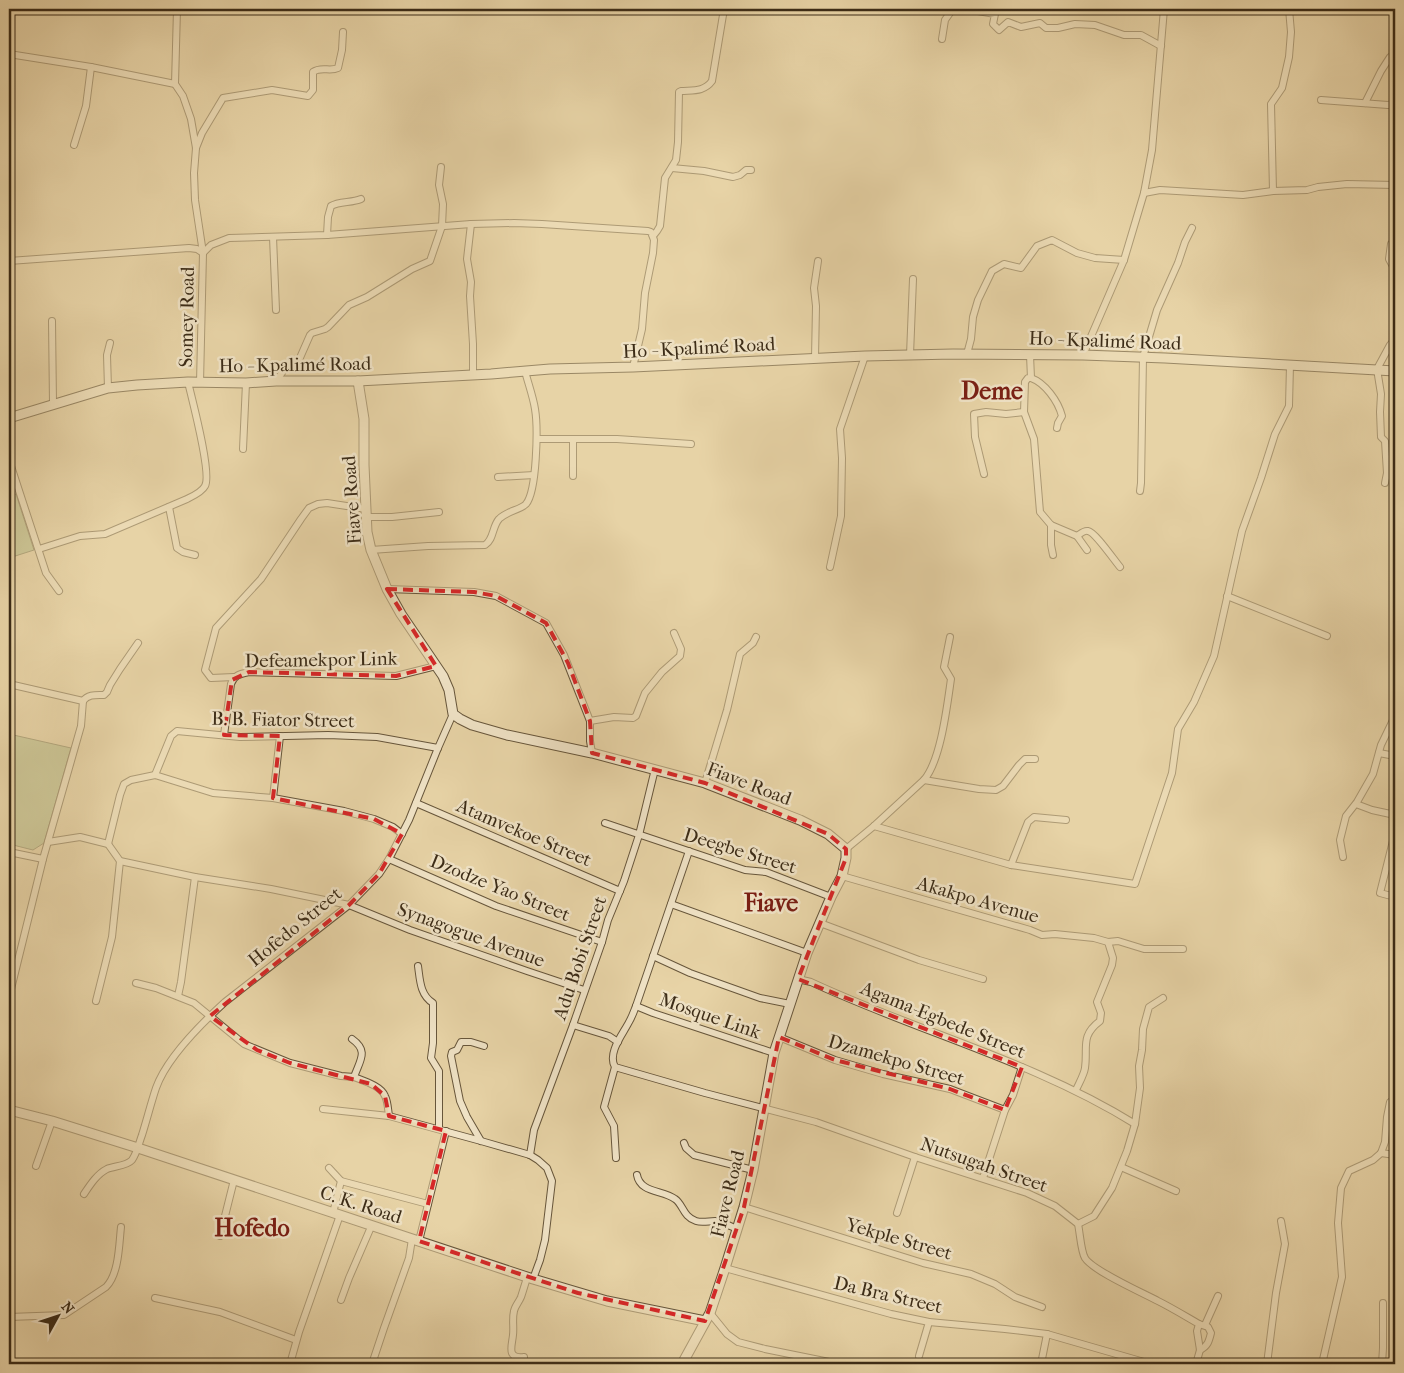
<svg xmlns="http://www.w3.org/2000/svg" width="1404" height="1373" viewBox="0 0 1404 1373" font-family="'IM FELL French Canon',serif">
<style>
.green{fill:#b2bd89;stroke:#777450}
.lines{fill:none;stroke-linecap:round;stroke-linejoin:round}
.minor-casing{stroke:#67563b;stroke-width:8}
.tertiary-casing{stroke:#67563b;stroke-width:11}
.secondary-casing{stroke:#3c2c17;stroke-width:11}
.minor{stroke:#efe2c5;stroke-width:6}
.tertiary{stroke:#efe2c5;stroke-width:9}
.secondary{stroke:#efe2c5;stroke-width:9}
.marked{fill:none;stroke:#d62828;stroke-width:4;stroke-dasharray:10 6;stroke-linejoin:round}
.labels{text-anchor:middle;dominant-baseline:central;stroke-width:5;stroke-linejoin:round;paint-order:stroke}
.street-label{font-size:19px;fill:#3c2c17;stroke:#efe2c5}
.district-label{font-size:24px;font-weight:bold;fill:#7a1f14;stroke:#efe2c5}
</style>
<rect width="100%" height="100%" fill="#e7d3a6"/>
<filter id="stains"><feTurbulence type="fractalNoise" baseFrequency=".004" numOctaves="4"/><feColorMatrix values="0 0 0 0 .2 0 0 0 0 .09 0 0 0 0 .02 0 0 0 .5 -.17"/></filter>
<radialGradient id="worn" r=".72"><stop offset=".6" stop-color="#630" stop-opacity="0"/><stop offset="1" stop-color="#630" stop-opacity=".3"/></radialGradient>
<g class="green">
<path d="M16,494L34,550L9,558V497Z"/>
<path d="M9,734L71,748L44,843L33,850L9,844Z"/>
</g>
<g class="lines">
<g class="minor-casing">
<g id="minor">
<path d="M177,9L175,84L183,96L191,119L196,148L194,173L195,200L203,253L200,383"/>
<path d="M942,39L945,20L952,10H972L995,14L993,24L999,30L1008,22L1021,27L1040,23L1046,28H1058L1075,24L1095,25L1124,35H1141L1161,46"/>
<path d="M9,54L91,67L175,84"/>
<path d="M1321,100L1388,105L1395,103"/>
<path d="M1365,103L1381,71L1390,57H1395"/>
<path d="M74,145L86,106L91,67"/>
<path d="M196,148L202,133L223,98L272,90L308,96L313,90V72C321,66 330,72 338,68L342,50L343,32"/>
<path d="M672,168L704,171L733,177L740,175L746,170H751"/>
<path d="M1273,191L1271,104L1282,88L1289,57L1291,32L1289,9"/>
<path d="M1144,193L1160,190L1243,195L1273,191L1307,190L1318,187L1347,184L1395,185"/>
<path d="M471,224L467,259L471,282L470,296L473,344V375"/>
<path d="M327,235L328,217L331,206C339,201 352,203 361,199"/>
<path d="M653,236L657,231L660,226L665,178L676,160L678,142L679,92L681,91C693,90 704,92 712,81L724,9"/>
<path d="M273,237L276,310"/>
<path d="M1391,244L1389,259L1395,270"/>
<path d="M203,253L211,245L229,238L327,235L471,224L514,223L542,224L648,231L651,232L654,240L653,253L645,293L642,329L633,367"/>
<path d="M9,261L189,248L197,249L203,253"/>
<path d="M52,321L53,404"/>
<path d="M967,354L971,339L973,317L978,300L992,271L1004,264L1021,268L1037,246L1052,240L1077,253L1095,258L1124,260"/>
<path d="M910,355L913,279"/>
<path d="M1030,355L1031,378H1028L1025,382L1024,412L1034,439L1040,512L1051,525V545L1053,555"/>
<path d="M1083,355L1124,260L1144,193L1152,150L1164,9"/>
<path d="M815,358L816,306L814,288L818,261"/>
<path d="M1031,378C1045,383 1058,401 1062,416L1058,423L1057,428"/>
<path d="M276,381L284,370L299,360L310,335L312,333L325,329L328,327L349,305L367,297L412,269L430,261L442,226L443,204L439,185L441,167"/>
<path d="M108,388L107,355L110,343"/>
<path d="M537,439H617L691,444"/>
<path d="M573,440V476"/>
<path d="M243,449L246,383"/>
<path d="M9,460L46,573L59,591"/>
<path d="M984,474L975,437L974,414L986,412L1006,414L1024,412"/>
<path d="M498,477L534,475"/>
<path d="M1385,483L1387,473L1385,441L1381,437L1380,412L1381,394L1377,369L1390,345L1395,339"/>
<path d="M1140,491L1141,483L1143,357L1157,310L1178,263L1185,242L1192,228"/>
<path d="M169,507L177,548L183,552L195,555"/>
<path d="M366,517H392L439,512"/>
<path d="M1051,525L1077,536L1087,550"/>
<path d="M1077,536C1080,534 1084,530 1088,531C1095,532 1114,560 1120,567"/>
<path d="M39,549L80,536L105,534L187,499C193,496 202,492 205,486C212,474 192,399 188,382"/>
<path d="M371,550L428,546L485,545C494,539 492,527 499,519C507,511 520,510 526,504C537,491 538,427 535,409C533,396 528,383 525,371"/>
<path d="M830,567L841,516L842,458L840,429L865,356"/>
<path d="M387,589L474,592L496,596L546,623L564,655L590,721V741L592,753"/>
<path d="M1227,596L1327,636"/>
<path d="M234,677L211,678L205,670L216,628L261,579L301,519L309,508L318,504L327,503L366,509"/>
<path d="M9,684L83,701"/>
<path d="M83,701C88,694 96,695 104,695L107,692L110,685L120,669L138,643"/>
<path d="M590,721L614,717L633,718L636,716L645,693L662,672L680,656L681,649L674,633"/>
<path d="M224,735L231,684C234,675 240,674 249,672L396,676L436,666"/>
<path d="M1379,753L1395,756"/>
<path d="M155,775L171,736L177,731L240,737L328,735L377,737L438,748"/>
<path d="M924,780L979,789L996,790L1003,786L1019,765L1025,759H1035"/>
<path d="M705,783L727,710L740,654L753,643L756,637"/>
<path d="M273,798L280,736"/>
<path d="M416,803L620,891"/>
<path d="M1356,804L1372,810L1395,815"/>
<path d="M605,823L745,870L766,872L831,897"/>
<path d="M874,826L1011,865L1135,884L1172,773L1178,729L1194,702L1214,656L1242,531L1261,478L1275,434L1289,406L1290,365"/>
<path d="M1395,833L1380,893L1395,897"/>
<path d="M48,842L80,837L108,844L120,861L195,877L271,889L349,905L410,930L527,971L584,990"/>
<path d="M108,844L120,795L124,784L131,780L155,775L213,793L273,798L344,811L374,819L393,827L402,834"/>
<path d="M846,849L874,826L924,780C941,760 947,706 951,679L944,667L950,637"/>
<path d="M689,851L636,1006C634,1011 632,1017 629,1022C623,1034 607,1053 615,1067L705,1093L816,1122L915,1157L1027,1193L1055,1206L1078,1224C1080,1233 1081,1252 1085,1258C1093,1271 1143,1293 1158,1301C1172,1308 1185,1316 1199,1324L1197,1331L1200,1350L1196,1364"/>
<path d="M9,852L43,859"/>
<path d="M1343,857L1340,840L1346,816L1357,802L1373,774L1381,745L1395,716"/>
<path d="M389,859L496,906L602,942"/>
<path d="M1011,865L1028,822L1034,817L1066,820"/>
<path d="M842,876L1030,930L1042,935L1055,934L1094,938L1108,942L1118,941L1144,949H1183"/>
<path d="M671,904L807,953"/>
<path d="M820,923L919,960L983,979"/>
<path d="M653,956L690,973L760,998L790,1004"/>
<path d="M418,966C420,980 420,995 433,1003V1043L431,1058L439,1071V1129"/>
<path d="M798,979L811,982C918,1032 1034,1061 1135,1124"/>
<path d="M136,983L156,988L194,1003L244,1044L290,1063L341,1076L354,1077"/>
<path d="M178,996L181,982L195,877"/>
<path d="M9,997L43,859L81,726L83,701"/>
<path d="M96,1001L112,937L120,861"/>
<path d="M636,1006L653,1013L774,1053"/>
<path d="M573,1025L609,1036L618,1042"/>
<path d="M779,1037L835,1060L883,1074L950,1089L1005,1110"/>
<path d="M352,1039C369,1051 360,1060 354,1077C364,1081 381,1086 385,1096C388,1102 388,1110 389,1116"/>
<path d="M615,1067L604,1107L614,1126L616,1158"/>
<path d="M1076,1090C1079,1083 1084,1075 1085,1068C1088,1047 1080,1036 1100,1021L1101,1013L1097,1002L1112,965L1113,958L1108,942"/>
<path d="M323,1109L389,1116L481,1141L530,1155L538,1160L547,1168L552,1181L545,1240L540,1260L533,1279"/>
<path d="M481,1141L467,1117L460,1101L451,1056L452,1052L457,1050L461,1042H471L484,1046"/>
<path d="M684,1143L686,1148L694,1155L753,1170"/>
<path d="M1381,1153L1395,1155"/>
<path d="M530,1155L534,1130L573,1025L602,942L608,920L624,881L639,835L655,769"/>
<path d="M36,1166L52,1121"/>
<path d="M1121,1167L1176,1191"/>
<path d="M329,1168L341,1181L333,1213"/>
<path d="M637,1175C640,1193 663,1190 675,1199C683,1204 683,1217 696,1221C702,1223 709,1221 715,1221C723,1222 730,1226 737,1229"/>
<path d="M983,1178L1005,1110L1013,1095L1022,1067"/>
<path d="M341,1181L428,1204"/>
<path d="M84,1194C90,1185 97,1174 107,1169C114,1166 127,1166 132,1160C137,1153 139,1143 142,1135C147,1119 151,1103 156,1088C167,1057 202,1023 225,1002L349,905L379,874L389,859L409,820L438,748L453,714"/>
<path d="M744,1207L923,1263L971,1274L995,1284L1015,1297L1042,1307"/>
<path d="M897,1213L915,1157"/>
<path d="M1078,1224L1094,1216L1112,1188L1127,1151L1135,1124L1140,1088L1139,1066L1142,1050L1143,1029L1149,1007L1163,998"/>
<path d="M220,1236L234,1180"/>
<path d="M419,1241L446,1131"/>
<path d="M725,1268L891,1314L929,1322L1005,1329L1047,1334L1151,1364"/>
<path d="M155,1298L220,1312L296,1340"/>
<path d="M341,1300L349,1278L371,1227"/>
<path d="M710,1313L727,1334L738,1342L765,1349L839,1364"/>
<path d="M9,1317L64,1315L106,1287C119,1274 119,1245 121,1227"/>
<path d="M1199,1324L1208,1327L1211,1333C1209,1341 1208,1346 1200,1350"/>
<path d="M1205,1325L1218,1296"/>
<path d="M919,1356L929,1322"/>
<path d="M524,1357C506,1359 512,1346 513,1335C514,1327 512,1319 514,1311C515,1306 519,1302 521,1297C523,1291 525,1284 527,1278"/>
<path d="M290,1364L299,1332L340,1215"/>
<path d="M372,1364L384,1328L409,1258L412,1239"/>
<path d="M1041,1364L1047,1334"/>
<path d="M1267,1364L1276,1293L1285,1244L1281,1221"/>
<path d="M1322,1364L1342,1277L1338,1223L1341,1188L1349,1171L1373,1160L1381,1153L1385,1142L1387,1117L1390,1102L1395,1100"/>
<path d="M1382,1364L1383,1348V1303"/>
</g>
</g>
<g class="tertiary-casing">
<g id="tertiary">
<path d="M358,381L364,419V465L367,532L371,550L387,589L401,614L443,676L449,690L453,714L460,719L472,725L507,735L592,753L705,783L800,820L828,834L846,849V858L842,876L831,897L807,953L774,1053L753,1170L744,1207L725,1268L710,1313L682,1364"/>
<path d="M9,1110L52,1121L138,1148L533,1279L607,1301L705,1321"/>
</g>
</g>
<g class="secondary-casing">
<path id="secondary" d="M9,418L108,388L137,385L188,382L246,383L276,381H358L491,374L550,369L633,367L865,356L953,354L1083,355L1165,358L1395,371"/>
</g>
<use href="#minor" class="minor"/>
<use href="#tertiary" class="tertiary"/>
<use href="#secondary" class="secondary"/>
</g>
<path d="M0 0H1404V1373H0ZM387,589L474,592L496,596L546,623L568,663L590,721L592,753L705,783L828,834L846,849V858L798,979L1022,1067L1005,1110L950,1089L835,1060L779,1037L744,1207L705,1321L578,1293L419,1241L446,1131L389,1116L385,1096L371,1084L290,1063L257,1050L210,1016L349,905L379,874L402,834L374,819L273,798L280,736L224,735L232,680L249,672L396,676L436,666Z" fill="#e7d3a6" fill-opacity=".55" fill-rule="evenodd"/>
<path class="marked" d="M387,589L474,592L496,596L546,623L568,663L590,721L592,753L705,783L828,834L846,849V858L798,979L1022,1067L1005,1110L950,1089L835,1060L779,1037L744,1207L705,1321L578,1293L419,1241L446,1131L389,1116L385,1096L371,1084L290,1063L257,1050L210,1016L349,905L379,874L402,834L374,819L273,798L280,736L224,735L232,680L249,672L396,676L436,666Z"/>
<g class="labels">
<g class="street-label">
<text transform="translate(187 317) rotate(-89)">Somey Road</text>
<text transform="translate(1105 341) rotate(2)">Ho - Kpalimé Road</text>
<text transform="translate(699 348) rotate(-3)">Ho - Kpalimé Road</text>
<text transform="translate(295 365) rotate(-1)">Ho - Kpalimé Road</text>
<text transform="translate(352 500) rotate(-94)">Fiave Road</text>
<text transform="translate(321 660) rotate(-1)">Defeamekpor Link</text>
<text transform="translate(283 720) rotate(1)">B. B. Fiator Street</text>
<text transform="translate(749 784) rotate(21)">Fiave Road</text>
<text transform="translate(524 833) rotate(23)">Atamvekoe Street</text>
<text transform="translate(740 851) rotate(17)">Deegbe Street</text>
<text transform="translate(500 888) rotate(22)">Dzodze Yao Street</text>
<text transform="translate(978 900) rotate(16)">Akakpo Avenue</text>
<text transform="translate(295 927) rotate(-39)">Hofedo Street</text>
<text transform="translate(471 935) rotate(20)">Synagogue Avenue</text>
<text transform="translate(580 958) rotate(-71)">Adu Bobi Street</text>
<text transform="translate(710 1016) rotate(19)">Mosque Link</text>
<text transform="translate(943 1020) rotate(22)">Agama-Egbede Street</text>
<text transform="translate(896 1060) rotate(16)">Dzamekpo Street</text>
<text transform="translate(984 1165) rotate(19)">Nutsugah Street</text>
<text transform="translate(728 1194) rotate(-76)">Fiave Road</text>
<text transform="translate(361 1205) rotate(18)">C. K. Road</text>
<text transform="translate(899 1239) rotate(16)">Yekple Street</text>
<text transform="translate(888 1295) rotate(13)">Da Bra Street</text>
</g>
<g class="district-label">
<text x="992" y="391">Deme</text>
<text x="771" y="903">Fiave</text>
<text x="252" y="1228">Hofedo</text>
</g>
</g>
<rect width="1404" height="1373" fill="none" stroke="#e7d3a6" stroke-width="30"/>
<rect x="10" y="10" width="1384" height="1353" fill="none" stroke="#3c2c17" stroke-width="2.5"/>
<rect x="15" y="15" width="1374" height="1343" fill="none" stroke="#3c2c17"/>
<g transform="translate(58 1316) rotate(50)" stroke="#efe2c5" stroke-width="4" paint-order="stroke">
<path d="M0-4L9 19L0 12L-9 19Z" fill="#3c2c17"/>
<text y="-8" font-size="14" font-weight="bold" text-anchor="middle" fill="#3c2c17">N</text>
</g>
<rect width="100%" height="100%" filter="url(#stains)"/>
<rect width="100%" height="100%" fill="url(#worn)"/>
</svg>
